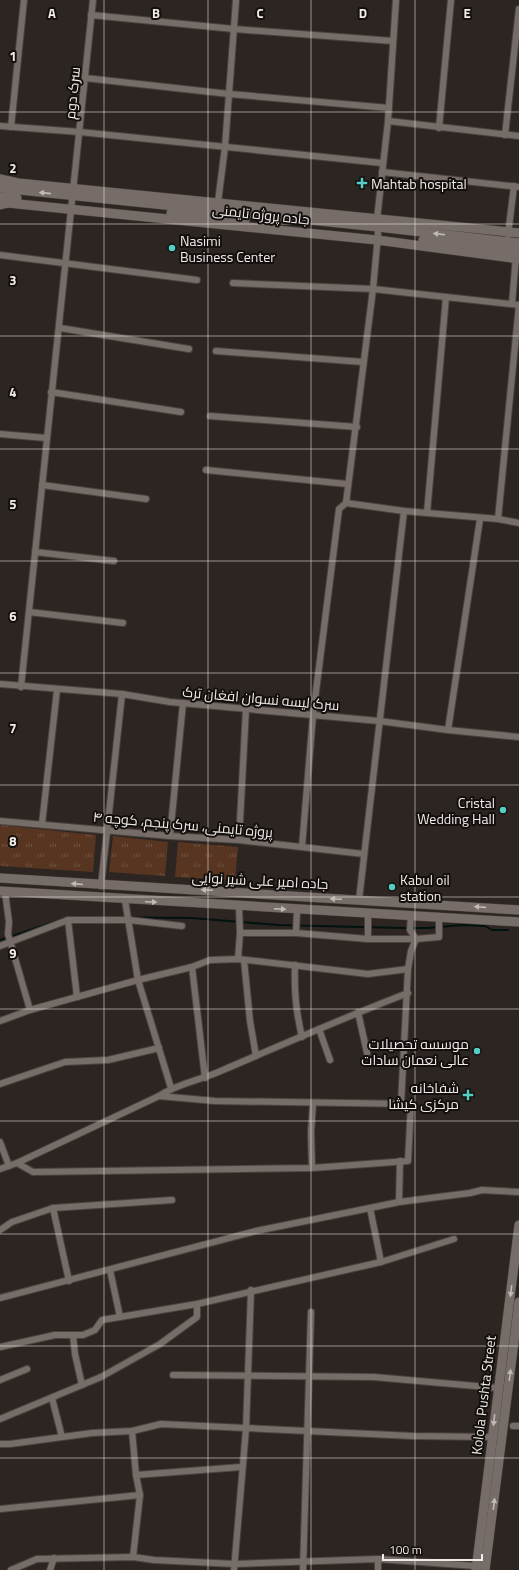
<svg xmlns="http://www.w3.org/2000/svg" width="519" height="1570" viewBox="0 0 519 1570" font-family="'Titillium Web',Cairo,sans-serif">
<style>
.park{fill:url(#park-tufts)}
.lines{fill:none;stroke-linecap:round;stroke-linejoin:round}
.stream{stroke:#001311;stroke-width:2}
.street-casing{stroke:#4a4340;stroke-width:8}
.secondary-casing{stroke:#4a4340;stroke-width:10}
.street{stroke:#766d68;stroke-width:6}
.secondary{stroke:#766d68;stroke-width:9}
.oneway{fill:#c0b9b5}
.grid{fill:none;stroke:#f1ece9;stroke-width:1;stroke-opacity:0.55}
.poi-dot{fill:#55cec4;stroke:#130f0d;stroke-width:1.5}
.labels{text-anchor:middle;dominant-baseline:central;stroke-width:4;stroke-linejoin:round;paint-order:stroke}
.street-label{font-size:14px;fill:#f1ece9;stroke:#130f0d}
.poi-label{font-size:14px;fill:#f1ece9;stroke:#130f0d;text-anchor:start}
.grid-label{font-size:13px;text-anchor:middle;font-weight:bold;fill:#f1ece9;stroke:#130f0d;stroke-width:4;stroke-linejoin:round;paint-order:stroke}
</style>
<defs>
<pattern id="park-tufts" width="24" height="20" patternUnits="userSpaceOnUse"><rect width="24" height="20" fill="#573520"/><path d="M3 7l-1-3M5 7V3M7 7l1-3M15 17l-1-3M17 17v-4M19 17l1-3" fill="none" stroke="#705240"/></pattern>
</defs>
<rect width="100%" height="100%" fill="#2d2521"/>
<g class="park">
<path d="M0,825L96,835L93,872L0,866Z"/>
<path d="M113,836L168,842L165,876L109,872Z"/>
<path d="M178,842L238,847L235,880L175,877Z"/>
</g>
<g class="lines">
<g class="stream">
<path d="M70,917L192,918L278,925L403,928H428L462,925L485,926L492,930H508"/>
<path d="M0,940L63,919"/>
</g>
<g class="street-casing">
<g id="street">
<path d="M91,15L234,29L393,41"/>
<path d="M85,78L229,94L389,108"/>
<path d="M388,121L519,136"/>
<path d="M0,126L80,132L382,163"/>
<path d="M11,127L24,0"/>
<path d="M439,128L451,0"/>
<path d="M505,135L519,9"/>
<path d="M382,172L519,187"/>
<path d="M218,202L225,147L236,0"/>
<path d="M508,235L514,186"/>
<path d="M0,255L197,280"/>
<path d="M233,283L373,289L519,305"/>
<path d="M512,304L516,256"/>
<path d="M60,328L189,349"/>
<path d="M216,351L363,362"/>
<path d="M51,392L181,412"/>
<path d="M210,416L357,427"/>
<path d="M0,434L46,438"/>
<path d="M206,470L347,484"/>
<path d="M42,485L146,499"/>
<path d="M346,503L404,511L498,519L519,523"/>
<path d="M427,513L446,297"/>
<path d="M498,519L519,305"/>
<path d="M35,552L114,561"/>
<path d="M29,612L123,623"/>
<path d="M0,684L122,694L170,702L379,721L448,730L519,737"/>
<path d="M21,687L93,0"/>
<path d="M448,730L480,519"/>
<path d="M0,821L170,836L239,840L364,854"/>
<path d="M42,824L57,690"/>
<path d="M170,836L183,703"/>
<path d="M239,840L246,709"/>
<path d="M302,847L313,715L339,509L346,503L373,289L378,235L377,219L388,121L396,0"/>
<path d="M101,886L122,694"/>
<path d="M5,892L9,922L8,934L30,1010"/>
<path d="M125,900L138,980L171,1088"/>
<path d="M359,900L404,511"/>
<path d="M368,914V939"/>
<path d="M68,920L77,997"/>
<path d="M240,933H296L368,939H416L439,937V918"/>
<path d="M296,933L297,910"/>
<path d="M0,946L68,920H129L182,926"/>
<path d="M238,959L240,933L239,907"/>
<path d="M244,960L250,1021L256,1056"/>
<path d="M295,965C294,992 296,1011 302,1037"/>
<path d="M192,967L205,1078"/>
<path d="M358,1012L367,1053"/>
<path d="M0,1021L30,1010L138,980L192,967L210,960L238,959L368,974L408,969"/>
<path d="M319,1029L330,1060"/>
<path d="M0,1084L65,1062L108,1060L159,1048"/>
<path d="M401,1104L408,969L411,951L416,939L410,930L411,916"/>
<path d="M0,1142L9,1166"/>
<path d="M17,1163L33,1172L312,1168L408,1161L411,1104L215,1101L159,1096"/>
<path d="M312,1168L311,1132L313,1103"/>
<path d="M0,1169L17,1163L159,1096C178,1083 202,1080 223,1070C284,1044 345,1017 408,993"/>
<path d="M399,1202L400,1161"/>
<path d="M53,1208L69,1281"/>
<path d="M370,1208L381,1262"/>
<path d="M0,1230L12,1222L53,1208L172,1200"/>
<path d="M110,1270L120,1317"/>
<path d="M0,1298L256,1231L370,1208L399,1202L470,1193L482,1190L519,1192"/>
<path d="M73,1335L75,1354L82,1385"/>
<path d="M0,1347L55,1335H83L95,1330L102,1320L197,1304"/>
<path d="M173,1375L374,1377L498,1388"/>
<path d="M0,1380L27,1369"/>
<path d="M52,1398L62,1437"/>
<path d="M0,1419L101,1377L160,1344L197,1317V1304L381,1262L454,1239"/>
<path d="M513,1426H519"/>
<path d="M132,1431L136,1475L140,1495L133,1557"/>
<path d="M0,1444H10L92,1433L132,1431L161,1424L413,1436L492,1437"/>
<path d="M136,1475L241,1467"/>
<path d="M0,1509L140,1495"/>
<path d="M11,1570L37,1559L133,1557L154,1560L235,1564L378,1559L476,1566"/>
<path d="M50,1570L54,1558"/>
<path d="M234,1570L246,1429L251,1290"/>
<path d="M303,1570L311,1312"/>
<path d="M378,1570V1559"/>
</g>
</g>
<g class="secondary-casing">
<g id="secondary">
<path d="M0,179L18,183L519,233"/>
<path d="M0,188L378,227L519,243"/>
<path d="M0,197L17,198"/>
<path d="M0,205L8,203L377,240L519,259"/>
<path d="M171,213L245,220"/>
<path d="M423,240L519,250"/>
<path d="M0,878L519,910"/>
<path d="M0,891L519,922"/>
<path d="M476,1570L519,1225"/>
<path d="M485,1570L519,1302"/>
</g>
</g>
<use href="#street" class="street"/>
<use href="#secondary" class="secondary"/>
</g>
<defs><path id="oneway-solid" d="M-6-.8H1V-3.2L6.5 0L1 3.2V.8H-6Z"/></defs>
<g class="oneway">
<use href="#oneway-solid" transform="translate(45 193) rotate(-174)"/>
<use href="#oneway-solid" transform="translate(439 234) rotate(-173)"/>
<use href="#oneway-solid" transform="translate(77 884) rotate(-175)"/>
<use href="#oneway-solid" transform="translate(207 890) rotate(-177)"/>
<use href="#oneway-solid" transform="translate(336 899) rotate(-177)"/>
<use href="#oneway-solid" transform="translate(151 902) rotate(3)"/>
<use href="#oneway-solid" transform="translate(480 907) rotate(-176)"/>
<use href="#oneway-solid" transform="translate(280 909) rotate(3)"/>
<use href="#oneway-solid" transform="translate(511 1291) rotate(97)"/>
<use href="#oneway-solid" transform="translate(510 1375) rotate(-83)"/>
<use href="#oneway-solid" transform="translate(494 1420) rotate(97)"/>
<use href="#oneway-solid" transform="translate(494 1504) rotate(-83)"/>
</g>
<path class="grid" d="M104,0V1570M208,0V1570M311,0V1570M415,0V1570M0,112H519M0,224H519M0,336H519M0,449H519M0,561H519M0,673H519M0,785H519M0,897H519M0,1009H519M0,1121H519M0,1234H519M0,1346H519M0,1458H519"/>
<g class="poi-dot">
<path d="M360 177h4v4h4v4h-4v4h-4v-4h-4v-4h4z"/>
<circle cx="172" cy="248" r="4"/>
<circle cx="503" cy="810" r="4"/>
<circle cx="392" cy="887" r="4"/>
<circle cx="477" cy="1051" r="4"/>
<path d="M466 1089h4v4h4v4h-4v4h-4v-4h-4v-4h4z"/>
</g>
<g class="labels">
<g class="street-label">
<text transform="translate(72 93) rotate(-84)">سرک دوم</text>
<text transform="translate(261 214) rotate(6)">جاده پروژه تایمنی</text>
<text transform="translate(261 698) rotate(5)">سرک لیسه نسوان افغان‌ ترک</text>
<text transform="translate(183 824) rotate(5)">پروژه تایمنی، سرک پنجم، کوچه ۴</text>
<text transform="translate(260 880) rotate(3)">جاده امیر علی شیر نوایی</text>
<text transform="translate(483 1395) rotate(-83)">Kolola Pushta Street</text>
</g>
<g class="poi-label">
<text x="371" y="183">Mahtab hospital</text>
<text x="180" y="240">Nasimi<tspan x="180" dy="16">Business Center</tspan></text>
<text x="495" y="802" text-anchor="end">Cristal<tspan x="495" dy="16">Wedding Hall</tspan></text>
<text x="400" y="879">Kabul oil<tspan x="400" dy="16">station</tspan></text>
<text x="469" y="1043" text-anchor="end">موسسه تحصیلات<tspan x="469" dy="16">عالی نعمان سادات</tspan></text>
<text x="459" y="1087" text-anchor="end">شفاخانه<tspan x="459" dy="16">مرکزی کیشا</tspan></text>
</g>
</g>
<g class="grid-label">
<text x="52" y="18">A</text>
<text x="156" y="18">B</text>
<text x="260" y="18">C</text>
<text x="363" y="18">D</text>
<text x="467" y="18">E</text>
<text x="13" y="61">1</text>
<text x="13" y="173">2</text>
<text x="13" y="285">3</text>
<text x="13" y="397">4</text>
<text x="13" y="509">5</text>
<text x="13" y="621">6</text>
<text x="13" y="733">7</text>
<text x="13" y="846">8</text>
<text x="13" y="958">9</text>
</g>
<path d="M383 1554v6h99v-6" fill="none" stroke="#f1ece9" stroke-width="2"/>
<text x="389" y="1554" font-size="12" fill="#f1ece9" stroke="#130f0d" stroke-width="3" paint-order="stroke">100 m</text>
</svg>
